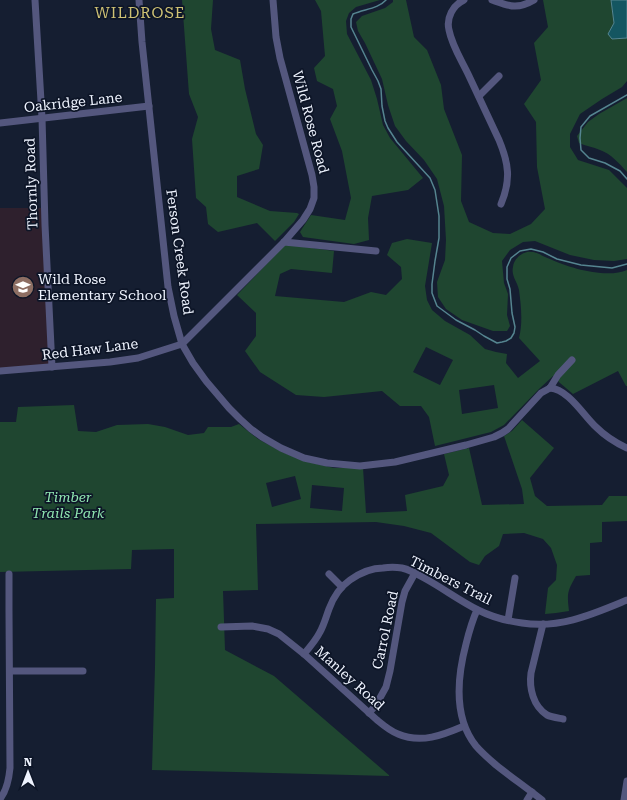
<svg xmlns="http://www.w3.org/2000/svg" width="627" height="800" viewBox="0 0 627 800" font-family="'Roboto Serif',serif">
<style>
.education{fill:#2e202d}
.green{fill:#1f4630;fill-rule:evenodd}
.water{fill:#145661;stroke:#558590}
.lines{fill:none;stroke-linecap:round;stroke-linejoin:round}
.stream{stroke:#558590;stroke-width:1.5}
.minor{stroke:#54577e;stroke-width:7}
.labels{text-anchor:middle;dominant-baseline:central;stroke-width:3.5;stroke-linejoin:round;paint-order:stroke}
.street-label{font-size:14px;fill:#eef3fe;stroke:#0d1527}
.poi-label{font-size:14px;fill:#eef3fe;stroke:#0d1527;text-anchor:start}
.park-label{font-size:14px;font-style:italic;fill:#8fe5b0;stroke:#0d1527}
.neighbourhood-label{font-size:15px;letter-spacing:1px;fill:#cfc274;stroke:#0d1527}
</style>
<rect width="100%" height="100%" fill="#151e31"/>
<path class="education" d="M0,208H43L50,366L0,370Z"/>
<g class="green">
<path d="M182,0H213L211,29L215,50L240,60L245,89L256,134L263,145L259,169L237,176V197L270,211L297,213L299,214L294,222L275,241L257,223L218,232L208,224L206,207L196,198L192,139L198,117L189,94Z"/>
<path d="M315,0H380L356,7L349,13L346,21L347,34L371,80L377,99L383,125L390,138L423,178L408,190L372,196L368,218L369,240L354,244L303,237L300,232L311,215L345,220L351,198L342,151L330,119L337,106L333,89L317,81L314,68L325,56L321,11Z"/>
<path d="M393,0H406L414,37L427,50L441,85L444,109L462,155L461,201L469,222L493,233L510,234L531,224L545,209L537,167L536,122L524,104L541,80L534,43L548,27L543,0H611L614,23L612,39L627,38V81L622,87L602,99L580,114L570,134V147L578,160L609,170L627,188V259L614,261L594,260L570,255L535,241L523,242L510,250L502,261L504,283L508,294L507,315L510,326L507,331H493L462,320L446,309L438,297L437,282L445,260L446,240L444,206L437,179L424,160L406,141L395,126L388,105L382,79L365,43L358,31L356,22L362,16L385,8L393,2Z"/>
<path d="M627,98V172C619,163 611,154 600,150C593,147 586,146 579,143L577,136L588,122L599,114Z"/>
<path d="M407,239L432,243L425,286L427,300L432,310L445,321L470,335L485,349L496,352L507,354L506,363L518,378L540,361L519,338C523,323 521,305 519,290C517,281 511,276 513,267C514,259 520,254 527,252C537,251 541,256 550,259C569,268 607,279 627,270V386H626L618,371L573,394L560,383L553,376L539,389L504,425L491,432L435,446L429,417L421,406H400L382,391L324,397L296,395L260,372L245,351L256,336V313L237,295L285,245H290L334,251L332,273L291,269L280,274L275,296L344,302L371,292L386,295L402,279L401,267L387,255L392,243ZM426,347L453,360L440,385L413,372ZM494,385L498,408L462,414L459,390Z"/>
<path d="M74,405L78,431L96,432L117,425L148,424L165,427L188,435L204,433L208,427H231L239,424L258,439L282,452L304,461L334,468H363L366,513L407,511L405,495L443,486L449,475L444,454L469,448L482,505L524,504L522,489L504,436L512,431L522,420L554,448L530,478L535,496L547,506L602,505L609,496H627V521L602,522V542L590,543V575L576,576C567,592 567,593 569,611L556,613L545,614L548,588L556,580L557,565L551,548L543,539L524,533L503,534L499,546L485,556L479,565L470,562L431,533L404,526L376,522L256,524L258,590L223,591L225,650L274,676L390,776L152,770L155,667L156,599L174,598V549L132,550L131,569L0,572V422H16L18,407ZM295,476L301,499L272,507L266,483ZM312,485L344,488L342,511L310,508Z"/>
</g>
<path class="water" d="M611,0H627V38L612,39L608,34L614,23Z"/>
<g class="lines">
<g class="stream">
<path d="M386,0C378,9 364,9 353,14L351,19V27L372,70L378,81L381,89L382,106L385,121L388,128L397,142L430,178L435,190L439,216V238L435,261L432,284V293L437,306L456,320L475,330L484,336L497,343L502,342L506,341L511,338L514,333L515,327L512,313L510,289L507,279V267L511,258L520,251L531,249L543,252L557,259L581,265L612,268L627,264"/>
<path d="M627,95L590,116L581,127L580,138L581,150L589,158L605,163L620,171L627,179"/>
</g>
<g class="minor">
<path d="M35,0L42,118L45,225L52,367"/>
<path d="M139,0L142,42L168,287L174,316L182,344L193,363L206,381L229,408L240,419L251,429L262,437L281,448L304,458L327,463L360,466L395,462L466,445L494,437L502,433L508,429L541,393L550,388L558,375L572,360"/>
<path d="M464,0C453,5 446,18 449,30C452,46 462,61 469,76C479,97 489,119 499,140C509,164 511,180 501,204"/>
<path d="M492,0C509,6 517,10 534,0"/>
<path d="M479,96L499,76"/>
<path d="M0,123L149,106"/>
<path d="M284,242L376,251"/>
<path d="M0,371L110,362L138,358L182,344L284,242L303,220L310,209L314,198V187L312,175L280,58L276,37L273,0"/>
<path d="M550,388C568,389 584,416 596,427C605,436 616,443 627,448"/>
<path d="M329,574L342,587"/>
<path d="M477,610C472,621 469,632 466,644C457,678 453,717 476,746C482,753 489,759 496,765C511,777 527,788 542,800"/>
<path d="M508,620L515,578"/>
<path d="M543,624L531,673C529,688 533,706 547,715C551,717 558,718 563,719"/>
<path d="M221,627L252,626L268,629L279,634L304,654L377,720C383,725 390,731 398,734C421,744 443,735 464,726"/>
<path d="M304,654C310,647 316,640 320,632C324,625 326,617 329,609C333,598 340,587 350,580C360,573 371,568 383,568C390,567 395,567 402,568C411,570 419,575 426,579C444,589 460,601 478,610C492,617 507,621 522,623C560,629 593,614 627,600"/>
<path d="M10,671H83"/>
<path d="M369,713L376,705L386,687L390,671L402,602L405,591L415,573"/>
<path d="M0,799C7,790 9,779 10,768L9,611V574"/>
<path d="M527,800L532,792"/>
<path d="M624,800L627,781"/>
</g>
</g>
<defs>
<g id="school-disc" transform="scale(1.15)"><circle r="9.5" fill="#8d6e63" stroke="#0d1527"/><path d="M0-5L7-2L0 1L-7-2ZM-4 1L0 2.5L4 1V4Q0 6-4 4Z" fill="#fff"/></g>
</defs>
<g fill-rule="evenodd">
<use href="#school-disc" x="23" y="287"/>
</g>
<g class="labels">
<g class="street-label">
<text transform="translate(73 102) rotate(-6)">Oakridge Lane</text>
<text transform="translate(311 122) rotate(75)">Wild Rose Road</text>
<text transform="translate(31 184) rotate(-92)">Thornly Road</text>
<text transform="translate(180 252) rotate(82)">Ferson Creek Road</text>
<text transform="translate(90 349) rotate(-7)">Red Haw Lane</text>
<text transform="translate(451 580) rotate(27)">Timbers Trail</text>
<text transform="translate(385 630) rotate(-78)">Carrol Road</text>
<text transform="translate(350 678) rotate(42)">Manley Road</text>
</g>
<g class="poi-label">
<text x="38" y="279">Wild Rose<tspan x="38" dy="16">Elementary School</tspan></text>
</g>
<g class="park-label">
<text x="68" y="497">Timber<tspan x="68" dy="16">Trails Park</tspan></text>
</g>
<g class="neighbourhood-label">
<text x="140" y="13">WILDROSE</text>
</g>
</g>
<g transform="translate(28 772)" stroke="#0d1527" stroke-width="3" paint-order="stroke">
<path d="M0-3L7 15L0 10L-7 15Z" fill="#eef3fe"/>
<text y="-6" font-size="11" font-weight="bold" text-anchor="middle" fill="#eef3fe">N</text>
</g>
</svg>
